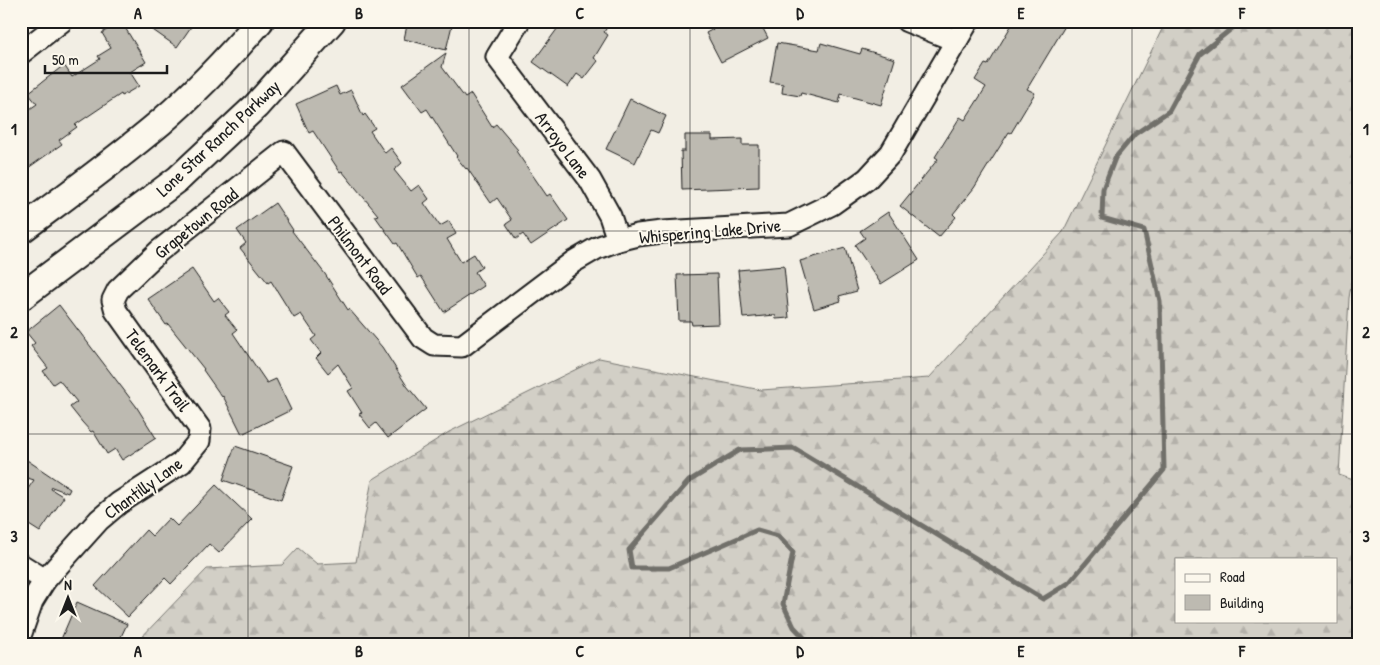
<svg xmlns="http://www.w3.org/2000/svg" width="1380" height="665" viewBox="0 0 1380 665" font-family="'Patrick Hand',sans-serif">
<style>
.forest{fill:url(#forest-firs);stroke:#777671;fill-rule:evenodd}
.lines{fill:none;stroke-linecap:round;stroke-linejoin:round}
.stream{stroke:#716f6b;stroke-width:5}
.building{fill:#bdbab1;stroke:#1c1c1c}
.minor-casing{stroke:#1c1c1c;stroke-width:25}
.major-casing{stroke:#1c1c1c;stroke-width:30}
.minor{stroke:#fbf7ec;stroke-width:21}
.major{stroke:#fbf7ec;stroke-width:26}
.grid{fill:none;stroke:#1c1c1c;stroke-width:1;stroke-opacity:0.55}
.labels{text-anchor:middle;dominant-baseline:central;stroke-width:4;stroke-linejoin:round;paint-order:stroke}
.street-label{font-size:18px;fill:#1c1c1c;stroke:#fbf7ec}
.neatline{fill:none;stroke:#1c1c1c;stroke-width:2}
.grid-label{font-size:16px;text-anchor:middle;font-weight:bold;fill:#1c1c1c}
</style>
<defs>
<pattern id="forest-firs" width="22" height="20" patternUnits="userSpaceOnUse" patternTransform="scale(1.25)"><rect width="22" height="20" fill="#d2cfc6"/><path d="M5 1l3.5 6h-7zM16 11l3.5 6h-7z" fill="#b4b1aa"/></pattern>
</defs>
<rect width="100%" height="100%" fill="#f2eee4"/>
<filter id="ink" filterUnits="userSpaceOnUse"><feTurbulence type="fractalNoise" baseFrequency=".02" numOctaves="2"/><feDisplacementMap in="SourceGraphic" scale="10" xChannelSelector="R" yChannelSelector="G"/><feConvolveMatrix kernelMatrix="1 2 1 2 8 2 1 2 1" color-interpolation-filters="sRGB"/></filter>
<g filter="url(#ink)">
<path class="forest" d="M1166,21H1359V236L1349,298L1339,475L1359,482V644H135L207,569L282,565L298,548L317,564L356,562L372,480L449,432L599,358L761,390L929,378L1063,232ZM1176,559H1336V621H1176Z"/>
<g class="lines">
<path class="stream" d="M810,644L794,627L783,604L793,552L778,536L757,530L669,568H632L629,550L689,481L740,450L794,448L1043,599L1069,583L1164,470L1160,301L1144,230L1102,218L1103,189L1115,158L1135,134L1169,111L1200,54L1241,21"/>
</g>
<g class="building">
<path d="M121,21L146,62L130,72L139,86L122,96L121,94L75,125L77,127L59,140L62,144L21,173V115L37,104L28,93L64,65L72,77L100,59L98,56L111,48L102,33Z"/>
<path d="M140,21H195L177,47Z"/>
<path d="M408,21H453L446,50L404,39Z"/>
<path d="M563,21H611L604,32L608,35L594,58L598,61L584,79L577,74L568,87L533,62Z"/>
<path d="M728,21H759L768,38L721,62L706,33Z"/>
<path d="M1014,21H1068L1027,89L1035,93L1011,133L1009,132L974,188L953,214L956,217L939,237L900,206L938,159L935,157L960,117L965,120L986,87L975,80L985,64L988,65Z"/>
<path d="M777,43L819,50L821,43L860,54L862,49L895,59L881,105L841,94L839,103L801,93L800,96L782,93L783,84L770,82Z"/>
<path d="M446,53L442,67L465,98L471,94L492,127L496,124L518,150L516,151L547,196L550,194L568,220L531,245L523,234L516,239L506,224L512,220L497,198L491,203L467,168L466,169L456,157L457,156L427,109L422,112L402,85Z"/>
<path d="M336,86L340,95L351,90L363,116L365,114L375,128L370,131L385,153L391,148L402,163L394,170L411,191L419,185L429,199L424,203L440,226L449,221L456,234L447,239L461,262L474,254L482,267L475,272L484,286L444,312L421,276L418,278L397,243L395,244L375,216L378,215L342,171L340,172L313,131L309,133L296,104Z"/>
<path d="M630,99L666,116L658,133L651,130L635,163L606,149Z"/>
<path d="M685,135H712V140L742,139V145H759V187L682,190L681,151H685Z"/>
<path d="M275,203L293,230L292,231L325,274L348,310L349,309L382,347L407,386L426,409L388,438L376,423L370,428L359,414L362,413L348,391L353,388L338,364L328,373L316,358L321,353L311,340L316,336L301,314L294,318L271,281L268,283L240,248L246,243L237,230Z"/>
<path d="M888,212L919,260L881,284L855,245L865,238L860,231Z"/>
<path d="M845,248L857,291L839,296L841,301L814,309L800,261Z"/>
<path d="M784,266L789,318L776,319L775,315L743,318L738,270Z"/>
<path d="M192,269L214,301L218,298L229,312L225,315L237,330L233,333L267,383L276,379L291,410L242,434L223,396L222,397L203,370L204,369L168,324L166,325L148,299Z"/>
<path d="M717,274L719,324L692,325L691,321H679L677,275Z"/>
<path d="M59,305L136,406L156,438L122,460L115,449L107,454L93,431L91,432L82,422L70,407L77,402L59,380L53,384L43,371L48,368L31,346L35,343L26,332Z"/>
<path d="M235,446L293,466L281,500L223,480Z"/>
<path d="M21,456L70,489L68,493L52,487L51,489L64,497L40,532L21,520V499L34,480L21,476Z"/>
<path d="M216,485L252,519L219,553L209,544L171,584L165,578L128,617L95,586L146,530L152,536L169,518L177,526Z"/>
<path d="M77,602L127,624L119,641L114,639L111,644H59Z"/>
</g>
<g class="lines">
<g class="minor-casing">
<g id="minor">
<path d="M519,21L497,57L590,180L610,216L618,240"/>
<path d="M907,21L957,41"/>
<path d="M21,53L62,21"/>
<path d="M21,565L45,580"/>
<path d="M21,633L32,601L45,580L99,520L119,503L181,463L199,441L200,429L116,311L113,300L118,290L159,251L284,152L423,338L434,345L462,346L573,262L597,248L618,240L638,235L662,232L789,225L832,204L867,179L891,153L968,21"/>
</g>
</g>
<g class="major-casing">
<g id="major">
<path d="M21,230C68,195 116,160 161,122C197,91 229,57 260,21"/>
<path d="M21,297L178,179L256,106L332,21"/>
</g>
</g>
<use href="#minor" class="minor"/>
<use href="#major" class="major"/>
</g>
</g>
<path class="grid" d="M248,21V644M469,21V644M690,21V644M911,21V644M1132,21V644M21,231H1359M21,434H1359"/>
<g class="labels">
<g class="street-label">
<text transform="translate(218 138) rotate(-43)">Lone Star Ranch Parkway</text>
<text transform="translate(563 145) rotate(53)">Arroyo Lane</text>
<text transform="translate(196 223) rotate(-39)">Grapetown Road</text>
<text transform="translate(710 231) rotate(-5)">Whispering Lake Drive</text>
<text transform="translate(360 255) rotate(53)">Philmont Road</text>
<text transform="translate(158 370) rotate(54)">Telemark Trail</text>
<text transform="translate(143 488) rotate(-36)">Chantilly Lane</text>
</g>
</g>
<rect width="1380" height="665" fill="none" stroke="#fbf7ec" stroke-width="55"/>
<rect x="1175" y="558" width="162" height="65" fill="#fbf7ec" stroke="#a29f99"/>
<rect x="1185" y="574" width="25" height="8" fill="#fbf7ec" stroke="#a29f99"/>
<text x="1220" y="582" font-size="15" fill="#1c1c1c">Road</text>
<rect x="1185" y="595" width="25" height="15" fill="#bdbab1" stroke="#a29f99"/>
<text x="1220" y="608" font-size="15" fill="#1c1c1c">Building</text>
<g transform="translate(68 598)" stroke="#fbf7ec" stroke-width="4" paint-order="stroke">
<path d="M0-4L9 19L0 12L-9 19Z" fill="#1c1c1c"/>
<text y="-8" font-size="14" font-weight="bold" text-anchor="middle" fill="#1c1c1c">N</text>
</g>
<path d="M45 65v8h122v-8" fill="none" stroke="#1c1c1c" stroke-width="2.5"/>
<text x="52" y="65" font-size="15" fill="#1c1c1c" stroke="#fbf7ec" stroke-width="4" paint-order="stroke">50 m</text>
<rect x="28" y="28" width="1324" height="610" class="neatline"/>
<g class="grid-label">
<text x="138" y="19">A</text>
<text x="359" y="19">B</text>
<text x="580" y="19">C</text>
<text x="800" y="19">D</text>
<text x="1021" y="19">E</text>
<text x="1242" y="19">F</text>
<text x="14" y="135">1</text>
<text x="1366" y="135">1</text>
<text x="14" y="338">2</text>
<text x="1366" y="338">2</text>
<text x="14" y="542">3</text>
<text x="1366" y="542">3</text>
<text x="138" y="657">A</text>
<text x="359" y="657">B</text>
<text x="580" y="657">C</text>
<text x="800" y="657">D</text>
<text x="1021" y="657">E</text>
<text x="1242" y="657">F</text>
</g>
</svg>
